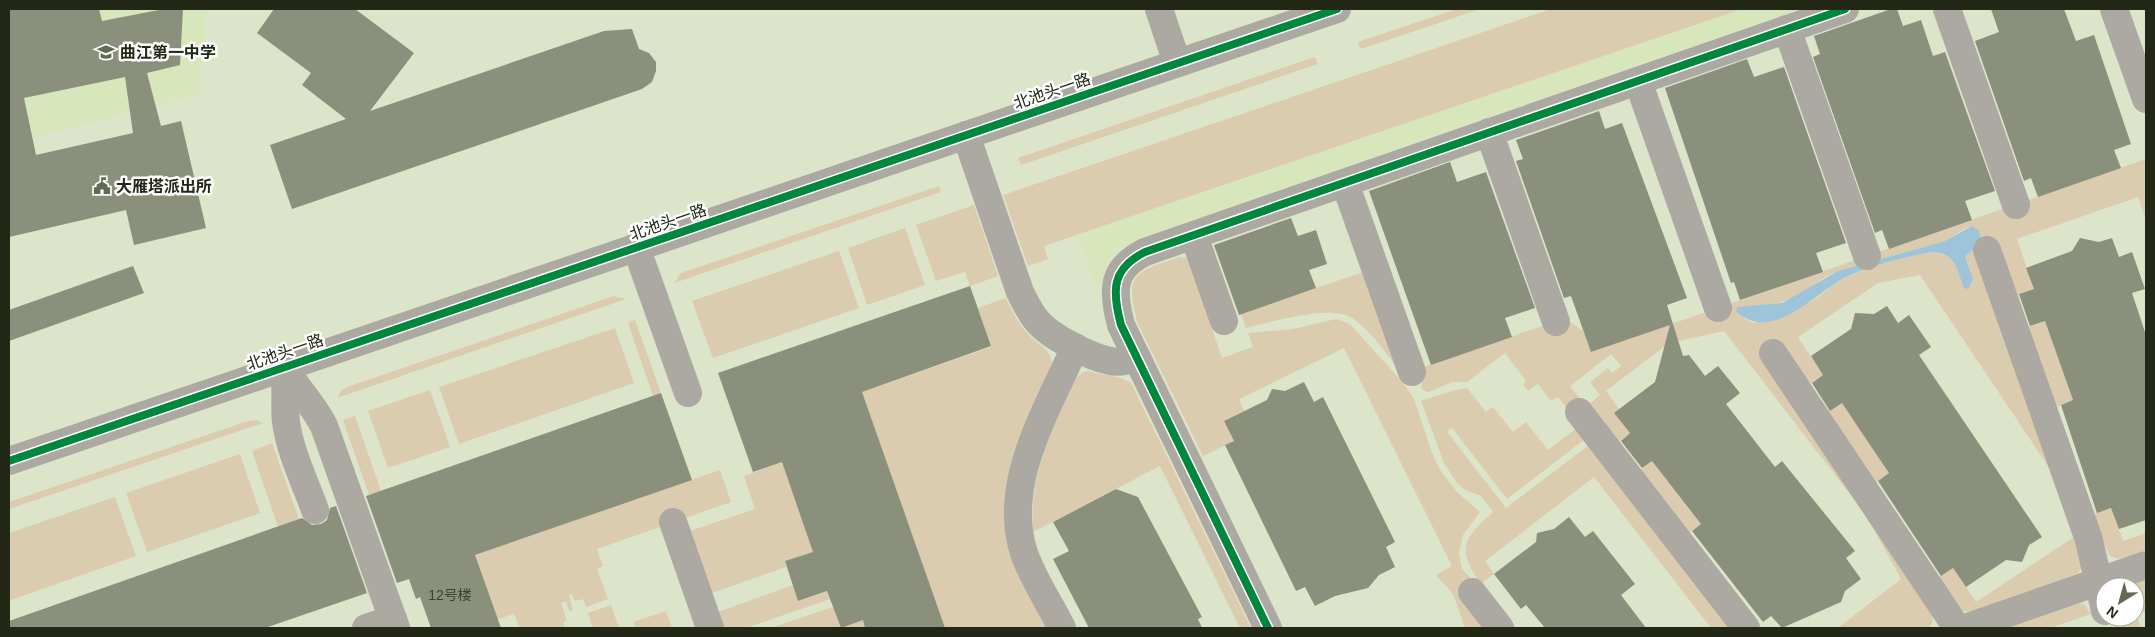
<svg xmlns="http://www.w3.org/2000/svg" width="2155" height="637" viewBox="0 0 2155 637" font-family="Helvetica,'Noto Sans SC',sans-serif">
<style>
.built{fill:#d8e6bb}
.green{fill:#dbccb0;fill-rule:evenodd}
.water{fill:#9dc4d8}
.building{fill:#8a907b;fill-rule:evenodd}
.lines{fill:none;stroke-linecap:round;stroke-linejoin:round}
.minor{stroke:#aca8a2;stroke-width:28}
.cycleway-casing{stroke:#fff;stroke-width:11}
.cycleway{stroke:#00873e;stroke-width:8}
.labels{text-anchor:middle;dominant-baseline:central;stroke-width:5;stroke-linejoin:round;paint-order:stroke}
.number-label{font-size:14px;fill:#3c422e}
.poi-label{font-size:16px;font-weight:bold;fill:#222815;stroke:#fff;text-anchor:start}
.street-label{font-size:16px;fill:#222815;stroke:#fff}
</style>
<rect width="100%" height="100%" fill="#dce4ca"/>
<g class="built">
<path d="M9,9H206L198,95L9,144Z"/>
<path d="M1742,9H1799L1141,238L1120,248L1109,260L1101,280L1099,297L1078,235Z"/>
</g>
<g class="green">
<path d="M1457,9H1480L1361,49L1358,42Z"/>
<path d="M1551,9H1742L1044,246L1048,259L1028,266L1003,195Z"/>
<path d="M1315,57L1318,64L1021,165L1018,158Z"/>
<path d="M2146,159V220L2138,197L2017,239L2034,289L2017,295L2050,469L1920,275L1878,283L1798,337L1823,375L1808,385L1933,615L1932,624L1927,628H1838L1901,579L1866,515L1724,331L1669,343L1606,391L1619,409L1630,433L1617,443L1588,405L1600,395L1590,382L1608,368L1612,373L1621,366L1611,354L1570,386L1582,401L1569,411L1558,397L1551,401L1538,384L1528,391L1523,384L1526,381L1505,353L1467,382H1452L1429,392L1425,391L1422,388L1421,368L1565,318L1584,332L1591,352ZM1966,228H1976L1981,239L1976,248L1965,256L1971,272L1964,287C1960,277 1957,261 1945,255C1925,246 1859,270 1839,281C1828,287 1820,298 1808,303C1791,311 1772,316 1754,323L1743,318L1800,294L1825,277L1838,271L1945,241Z"/>
<path d="M939,186L941,192L674,283L681,273Z"/>
<path d="M974,205L998,276L970,286L965,272L936,281L916,225Z"/>
<path d="M905,228L925,285L867,305L848,248Z"/>
<path d="M839,251L859,308L713,358L692,301Z"/>
<path d="M1180,257L1188,258L1215,324L1211,326L1222,358L1253,347L1248,333L1293,329L1336,319L1350,324L1404,384L1414,399L1432,453L1440,470L1458,493L1480,512L1463,535L1459,553L1462,569L1479,587L1486,628H1465L1453,594L1436,575L1452,566L1344,348L1239,399L1244,411L1224,421L1234,441L1203,456L1138,324C1124,274 1134,272 1180,257Z"/>
<path d="M1366,271L1403,375C1389,358 1367,324 1348,316C1326,306 1270,322 1246,328L1241,314Z"/>
<path d="M614,296L626,299L337,398L341,391L347,387Z"/>
<path d="M1006,298C1012,312 1019,325 1030,336C1039,345 1050,349 1052,363L1013,461L1047,628H945L943,623L934,626L862,392L991,347L978,308Z"/>
<path d="M635,320L661,393L653,396L628,323Z"/>
<path d="M2045,321L2073,400L2056,407L2028,327Z"/>
<path d="M615,328L634,383L459,444L439,387Z"/>
<path d="M1089,371C1101,375 1122,376 1131,383L1251,628H1240L1160,466L1033,532C1029,473 1052,431 1076,378L1083,372Z"/>
<path d="M1467,388L1486,412L1493,407L1513,432L1526,422L1548,450L1577,428L1585,439L1507,499L1452,428L1447,432L1506,508L1589,445L1731,628H1711L1594,477L1485,561L1494,574L1481,584C1456,549 1463,539 1493,512L1481,496L1465,490L1457,483L1444,463L1421,401L1455,390Z"/>
<path d="M430,390L450,447L388,468L368,411Z"/>
<path d="M1842,403L1889,473L1874,484L1827,413Z"/>
<path d="M355,416L381,491L369,495L343,420Z"/>
<path d="M256,420L263,423L9,509V502L248,421Z"/>
<path d="M272,443L299,519L278,527L252,451Z"/>
<path d="M240,454L260,513L147,552L126,493Z"/>
<path d="M788,460L819,550L785,561L786,567L712,593L690,531L755,509L744,476Z"/>
<path d="M1652,461L1667,481L1691,499L1685,504L1701,524L1687,534L1639,471Z"/>
<path d="M720,470L731,502L597,549L603,566L597,569L608,599L586,607L583,599L575,601L572,594L569,595L573,610L569,611L566,601L561,603L567,621L563,622L565,628H520L514,614L495,620L450,564Z"/>
<path d="M115,497L136,556L11,600L9,599V533Z"/>
<path d="M2111,508L2123,541L2146,533V550C2134,555 2120,563 2109,555L2094,514Z"/>
<path d="M2074,537L2082,567L2078,573L1972,612L1961,611L1938,578L1953,568L1976,602Z"/>
<path d="M2146,578V611L2136,614L2141,628H2124L2120,617H2135V587H2123Z"/>
<path d="M793,585L799,601L834,589L836,597L746,628H724L718,612Z"/>
<path d="M2076,603L2084,604L2091,614L2050,628H2004Z"/>
<path d="M611,605L619,628H593L588,613Z"/>
<path d="M833,607L841,628L863,620L865,628H771Z"/>
<path d="M666,611L672,628H636L633,622Z"/>
</g>
<path class="water" d="M1972,226L1979,231L1981,239L1976,248L1965,256L1973,279L1968,289L1964,288C1960,278 1957,264 1949,257C1938,249 1923,254 1912,256C1889,261 1867,267 1846,277C1814,293 1772,345 1736,311L1737,307L1782,303L1838,271L1945,241Z"/>
<g class="building">
<path d="M9,9H99L102,21L164,9H183L180,65L147,73L161,126L181,121L206,228L134,245L126,210L9,237ZM125,77L133,133L36,155L24,98Z"/>
<path d="M274,9H355L414,53L370,111L604,31L632,29L639,49L649,53L656,62V71L652,82L642,89L292,209L270,145L346,119L302,85L311,73L257,33Z"/>
<path d="M1891,9H1897L1903,26L1921,20L1933,56L1945,52L1995,191L1965,201L1972,220L1889,249L1882,230L1875,233L1813,57L1820,54L1814,36Z"/>
<path d="M1991,9H2064L2076,41L2094,35L2131,144L2114,150L2121,168L2038,197L2031,178L2024,181L1975,41L1999,32Z"/>
<path d="M1747,59L1754,77L1784,67L1846,243L1816,253L1823,272L1740,300L1734,282L1731,283L1665,88Z"/>
<path d="M1599,111L1605,129L1622,123L1687,298L1667,305L1683,356L1689,355L1705,376L1718,366L1740,393L1726,404L1775,467L1782,461L1855,551L1846,558L1861,579L1845,591L1841,602L1782,628L1771,616L1763,622L1692,531L1701,524L1652,461L1642,468L1621,441L1630,433L1614,413L1655,382L1670,325L1591,352L1571,296L1564,298L1516,161L1523,159L1516,140Z"/>
<path d="M1450,162L1457,182L1486,172L1535,308L1505,318L1512,337L1431,365L1369,191Z"/>
<path d="M1291,218L1298,236L1316,230L1327,264L1309,270L1316,288L1239,315L1214,245Z"/>
<path d="M2080,238L2099,242L2112,238L2119,257L2132,252L2145,289L2132,293L2146,335V520L2119,529L2111,508L2097,513L2061,405L2073,400L2045,321L2030,326L2019,294L2034,289L2026,268L2072,251Z"/>
<path d="M133,266L144,293L9,341V310Z"/>
<path d="M970,286L991,346L862,392L945,628H865L863,620L841,628L827,591L798,601L785,561L813,552L782,462L753,472L718,373Z"/>
<path d="M1887,306L1898,323L1909,315L1931,347L1919,355L2042,537L2029,545L2022,562L2006,560L1966,587L1953,568L1941,576L1878,481L1889,473L1864,436L1842,403L1830,411L1812,383L1823,375L1811,356L1851,329L1855,313L1874,314Z"/>
<path d="M1304,382L1314,402L1323,397L1395,542L1386,547L1395,567L1379,575L1368,588L1335,596L1315,606L1305,587L1296,591L1225,445L1234,441L1224,421L1267,400L1272,389L1285,391Z"/>
<path d="M661,393L692,480L475,555L501,628H431L420,597L416,599L409,579L397,583L366,496Z"/>
<path d="M1116,489L1138,497L1202,617L1198,619L1202,628H1089L1053,559L1069,551L1053,522Z"/>
<path d="M336,506L367,593L265,628H9V621L302,518L312,525L321,524L327,520L330,508Z"/>
<path d="M1569,517L1585,537L1593,531L1635,584L1621,595L1646,628H1545L1526,605L1521,609L1494,574L1536,542L1537,533L1554,529Z"/>
</g>
<g class="lines">
<g class="minor">
<path d="M1159,9L1177,63"/>
<path d="M1947,9L2016,205"/>
<path d="M2114,9L2146,99"/>
<path d="M1787,29L1867,256"/>
<path d="M1638,81L1718,308"/>
<path d="M1489,132L1556,322"/>
<path d="M966,135L1020,292C1025,302 1030,313 1038,322C1051,337 1090,357 1110,361C1119,363 1128,361 1137,358"/>
<path d="M1345,183L1412,372"/>
<path d="M1194,236L1224,321"/>
<path d="M636,247L688,393"/>
<path d="M1987,250L2089,540L2105,611"/>
<path d="M1773,353L1957,628"/>
<path d="M284,367C296,388 313,404 324,426L396,628"/>
<path d="M284,368C287,386 284,404 286,422C290,452 305,482 315,510"/>
<path d="M1579,412L1746,628"/>
<path d="M9,461L1337,9"/>
<path d="M673,522L710,628"/>
<path d="M1472,592L1500,628"/>
<path d="M366,628L393,619"/>
<path d="M1062,628C1050,604 1033,579 1024,553C1001,483 1048,409 1075,347"/>
<path d="M1268,628L1121,325C1112,291 1111,269 1145,252L1845,9"/>
<path d="M1965,628L2146,565"/>
</g>
<g class="cycleway-casing">
<g id="cycleway">
<path d="M9,461L1337,9"/>
<path d="M1268,628L1121,325C1112,291 1111,269 1145,252L1845,9"/>
</g>
</g>
<use href="#cycleway" class="cycleway"/>
</g>
<defs>
<g id="school-bare" transform="scale(1.35)"><path d="M0-5L7-2L0 1L-7-2ZM-4 1L0 2.5L4 1V4Q0 6-4 4Z" fill="#636a54" stroke="#fff" stroke-width="2.5" paint-order="stroke"/></g>
<g id="civic-bare" transform="scale(1.35)"><path d="M-.6-6.5H3V-4.5H.6V-3L4-1V1h2V6H-6V1h2V-1L-.6-3ZM-1.2 2.5V6h2.4V2.5Z" fill="#636a54" stroke="#fff" stroke-width="2.5" paint-order="stroke"/></g>
</defs>
<g fill-rule="evenodd">
<use href="#school-bare" x="106" y="52"/>
<use href="#civic-bare" x="102" y="186"/>
</g>
<g class="labels">
<g class="number-label">
<text x="450" y="595">12号楼</text>
</g>
<g class="poi-label">
<text x="120" y="52">曲江第一中学</text>
<text x="116" y="186">大雁塔派出所</text>
</g>
<g class="street-label">
<text transform="translate(1052 91) rotate(-19)">北池头一路</text>
<text transform="translate(668 222) rotate(-19)">北池头一路</text>
<text transform="translate(285 352) rotate(-19)">北池头一路</text>
</g>
</g>
<rect width="2155" height="637" fill="none" stroke="#222815" stroke-width="20"/>
<g transform="translate(2120 602) rotate(217)"><circle r="24" fill="#ffffff" stroke="#a7a9a1"/>
<path d="M0-4L9 19L0 12L-9 19Z" fill="#636a54"/>
<text y="-8" font-size="14" font-weight="bold" text-anchor="middle" fill="#222815">N</text>
</g>
</svg>
